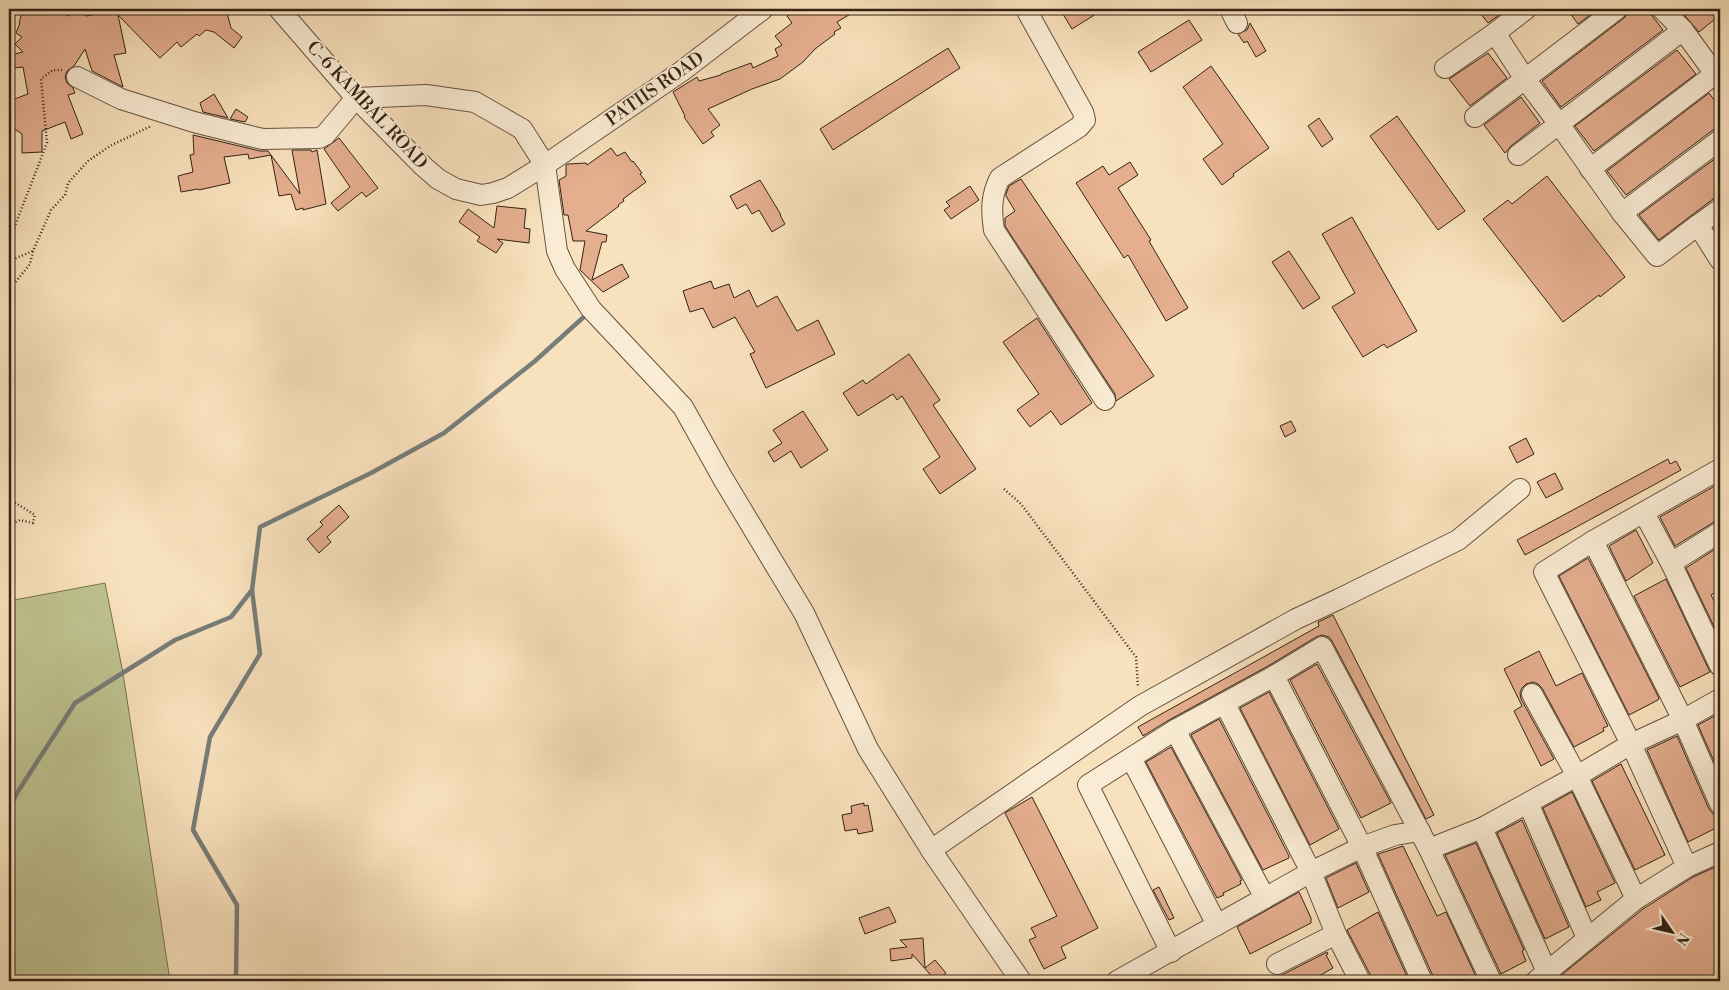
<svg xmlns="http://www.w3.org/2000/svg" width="1729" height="990" viewBox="0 0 1729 990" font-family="'Libre Bodoni',serif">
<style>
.green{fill:#bec290;stroke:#797252}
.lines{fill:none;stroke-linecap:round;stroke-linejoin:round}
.stream{stroke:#777d79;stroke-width:4.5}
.building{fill:#e4ae8f;stroke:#342215}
.minor-casing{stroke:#65523f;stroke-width:22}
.path{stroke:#342215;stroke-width:2.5;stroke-dasharray:1 2.5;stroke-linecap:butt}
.minor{stroke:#faecd4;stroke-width:20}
.labels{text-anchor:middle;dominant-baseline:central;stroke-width:4;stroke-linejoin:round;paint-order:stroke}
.street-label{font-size:18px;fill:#342215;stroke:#faecd4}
</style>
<rect width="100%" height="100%" fill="#f8e1bd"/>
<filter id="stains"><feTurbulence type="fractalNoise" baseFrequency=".004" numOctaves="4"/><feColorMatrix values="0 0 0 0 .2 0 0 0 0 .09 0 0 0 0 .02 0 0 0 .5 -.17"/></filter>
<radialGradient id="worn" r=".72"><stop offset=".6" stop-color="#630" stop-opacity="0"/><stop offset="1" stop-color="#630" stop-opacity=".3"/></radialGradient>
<path class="green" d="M105,583L123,673L170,981H9V601Z"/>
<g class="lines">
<g class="stream">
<path d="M9,810L17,793L75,703L175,640L231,617L252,590"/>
<path d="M236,981L237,905L193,830L210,737L260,654L252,590L260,527L371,473L444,433L535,361L587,314"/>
</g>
</g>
<g class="building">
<path d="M23,9H58L68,16L76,9H80L86,16L114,11L112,9H226L231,28L242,37L234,48L214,32L206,30L199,36L197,34L181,47L177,42L160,58L118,15L126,53L114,55L123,87L92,71L85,49L74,66L67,71L65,77L67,83L73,88L75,93L68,95L83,134L71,139L65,122L42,131V152L22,153V134L9,125V101L28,94L23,67L13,68L11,55L23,52L15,44L22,37L16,33L20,23H19Z"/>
<path d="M796,9H859L837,22L841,28L834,32L835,34L815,49L803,62L780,79L752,89L708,109L720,125L711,132L714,136L703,144L684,117L685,116L673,92L697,77L699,81L721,75V74L751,63L753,68L778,56L775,49L782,45L775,36L792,23L787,16Z"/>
<path d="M1060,9H1104L1072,29Z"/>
<path d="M1477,9H1507L1488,23Z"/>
<path d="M1567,9H1598L1578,24Z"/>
<path d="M1629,9H1647L1663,30L1561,107L1542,81L1624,18L1628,14Z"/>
<path d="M1679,9H1720V15L1699,32Z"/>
<path d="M1189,20L1202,40L1151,72L1138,52Z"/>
<path d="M1250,23L1266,51L1256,57L1247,41L1244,43L1238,34L1247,30Z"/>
<path d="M948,48L960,68L833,150L820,129Z"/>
<path d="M1677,50L1696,74L1594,151L1575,126Z"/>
<path d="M1488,53L1507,78L1470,106L1449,79Z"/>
<path d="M1211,66L1269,148L1233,174L1234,176L1222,185L1203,159L1223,144L1183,87Z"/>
<path d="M1709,93L1720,108V128L1713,130L1626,195L1607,171Z"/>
<path d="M214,94L228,118L203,112L200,103Z"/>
<path d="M1521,97L1540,123L1511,146L1505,153L1484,125Z"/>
<path d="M236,109L248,117L245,122L230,119Z"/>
<path d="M1397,116L1465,211L1438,230L1370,136Z"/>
<path d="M1319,118L1333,139L1322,147L1308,126Z"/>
<path d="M193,135L260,151H268L300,194L292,150H311L312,152L317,150L326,204L303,210V208L296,210L291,194L279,196L271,155L249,159L248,154L224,157L230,183L199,190L198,189L181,192L178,176L193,172L190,155L194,154Z"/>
<path d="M339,138L378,188L366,197L362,192L338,211L331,203L350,187L324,149Z"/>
<path d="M611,148L617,156L625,152L632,162L633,161L642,173L640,174L646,182L623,199L624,201L618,205L619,206L586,231L607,235L606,242H602L592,280L622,264L629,277L603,292L580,270L585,241H573L568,215H564L559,180L566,176V165L568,164L586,163L587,165Z"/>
<path d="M1720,155V197L1713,199L1659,240L1639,215Z"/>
<path d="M1130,162L1138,175L1118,188L1151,240L1149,241L1188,308L1166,321L1128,255L1124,258L1076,183L1103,166L1109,175Z"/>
<path d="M1547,176L1625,277L1600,297L1599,295L1563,322L1483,219L1508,200L1512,204Z"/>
<path d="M1021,179L1154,376L1116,401L1115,394L1005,226V218L1015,211L1006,196V194L1009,186Z"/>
<path d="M760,180L781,215H780L785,224L772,232L759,210L752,214L746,204L737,209L730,196Z"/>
<path d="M970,186L979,200L951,219L944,210L950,206L946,202Z"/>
<path d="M497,206L526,209L524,228L530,229L529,243L497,239L503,243L496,253L477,241L480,237L459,222L468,209L494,228Z"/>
<path d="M1352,217L1417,331L1387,348L1384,344L1363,357L1332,307L1355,293L1322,234Z"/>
<path d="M1289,251L1320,298L1303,309L1272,262Z"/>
<path d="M711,281L714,289L729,284L734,298L749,290L757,307L777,296L797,331L818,320L835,354L766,388L750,354L755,352L735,317L713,328L703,308L690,312L683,291Z"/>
<path d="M1037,318L1092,403L1061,425L1051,411L1030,427L1017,410L1039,394L1003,342Z"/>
<path d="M909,354L940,400L933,405L976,469L940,494L923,469L940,457L902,396L897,400L893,394L858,416L843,393L863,380L866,384Z"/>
<path d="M803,411L828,450L801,468L791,451L774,462L768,452L782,443L773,430Z"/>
<path d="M1291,421L1296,431L1285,437L1280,426Z"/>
<path d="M1526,438L1534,454L1517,463L1509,447Z"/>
<path d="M1668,459L1670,464L1676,461L1681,470L1525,555L1517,540Z"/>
<path d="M1555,473L1563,489L1546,498L1537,482Z"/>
<path d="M1720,483V520L1714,522L1675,546L1660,517Z"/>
<path d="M339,505L349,517L327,537L331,542L319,553L307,539L323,525L320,522Z"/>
<path d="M1636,530L1653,563L1626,581L1609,546Z"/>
<path d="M1720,546V589L1711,595L1720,612V639L1686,568Z"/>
<path d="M1588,558L1659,698L1658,700L1629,715L1559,576Z"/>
<path d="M1666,579L1710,672L1680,687L1634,596Z"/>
<path d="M1333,615L1434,815L1426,819L1332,641L1329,637L1322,635L1316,637L1268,666L1169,720L1143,736L1138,727L1319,626L1318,622Z"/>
<path d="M1539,651L1556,686L1582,673L1608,726L1603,728L1604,731L1574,747L1542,688L1538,684L1533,682L1526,684L1522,688L1520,693L1521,699L1554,759L1541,766L1514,711L1522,706L1504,669Z"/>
<path d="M1317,664L1391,803L1361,818L1290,680Z"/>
<path d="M1269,692L1339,829L1310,845L1240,708Z"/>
<path d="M1720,713V775L1698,725Z"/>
<path d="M1219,719L1289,856V858L1263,870L1191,735Z"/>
<path d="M1677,736L1709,809L1713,814L1720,816V826L1688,842L1647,750Z"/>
<path d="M1171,747L1242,880L1240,881L1241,884L1223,893L1224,895L1217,898L1146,762Z"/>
<path d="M1621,764L1665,855L1635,870L1592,781Z"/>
<path d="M1572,792L1615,883L1597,892L1601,900L1586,907L1543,808Z"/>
<path d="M1032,797L1098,928L1061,947L1066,958L1044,969L1029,940L1036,937L1031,928L1057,916L1005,813Z"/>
<path d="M864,803V806L868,805L873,831L858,834L857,829L845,831L842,815L852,813L851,806Z"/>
<path d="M1522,820L1569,927L1545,939L1497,833Z"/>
<path d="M1476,843L1524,950L1522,951L1526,961L1501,974L1445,855Z"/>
<path d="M1403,846L1437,916L1446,912L1478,981H1434L1433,976L1378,854Z"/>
<path d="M1356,863L1369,892L1338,908L1326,878Z"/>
<path d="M1720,865V981H1554L1643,909L1693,877Z"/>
<path d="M1159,887L1174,918L1169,920L1153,890Z"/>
<path d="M1299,892L1311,918V923L1250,954L1237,927Z"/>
<path d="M889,907L896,922L865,934L859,918Z"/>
<path d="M1378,912L1409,981H1372L1371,976L1347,930Z"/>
<path d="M923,938L925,968L935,960L946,973L936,981L912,954V958L891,961L890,949L907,947L900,940Z"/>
<path d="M1327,952L1328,954L1326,955L1333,968L1310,981H1279L1276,976L1282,975Z"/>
</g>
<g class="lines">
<g class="minor-casing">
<g id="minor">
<path d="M279,9L356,98L423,166L438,179L456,189L481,195L493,193L508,188L545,165L682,71L763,9"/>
<path d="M1027,9L1028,13L1083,112L1085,120L1079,127L1000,178C991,195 991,211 994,230L1105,400"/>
<path d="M1230,9L1237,23"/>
<path d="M1662,9L1683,30L1720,81"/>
<path d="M1495,33L1526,9"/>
<path d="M1445,68L1495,33L1525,79L1559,124L1622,213L1657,256L1698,225L1720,260"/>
<path d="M77,77L121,99L194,122L250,136L263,139L319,138L325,135L356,98L426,95L475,102L522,129L545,165L557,251L565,269L591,309L683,407L722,477L804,613L868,749L931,850L1021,981"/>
<path d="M1475,117L1617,9"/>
<path d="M1518,155L1683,30"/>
<path d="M1590,169L1715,74"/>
<path d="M1622,213L1720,140"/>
<path d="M1698,225L1720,209"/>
<path d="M1644,513L1671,563L1720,666"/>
<path d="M1671,563L1720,532"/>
<path d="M1274,676L1362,847L1422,981"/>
<path d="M1532,694L1577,776L1636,899"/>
<path d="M1720,699L1683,720L1720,804"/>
<path d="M1225,704L1311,872L1336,934L1277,964"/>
<path d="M1175,730L1265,898"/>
<path d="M1131,758L1217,925"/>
<path d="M1528,803L1587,938"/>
<path d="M1482,828L1547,972"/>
<path d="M1429,849L1491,981"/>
<path d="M931,850L1140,706L1296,619L1339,599L1458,540L1520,489"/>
<path d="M1687,867L1631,744L1544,572L1593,541L1720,469"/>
<path d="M1336,934L1360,981"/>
<path d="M1171,952L1088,785L1175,730L1274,676L1322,647L1429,849L1482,828L1577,776L1631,744L1683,720L1593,541"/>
<path d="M1117,981L1311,872L1362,847L1395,835L1420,831"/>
<path d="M1536,981L1636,899L1687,867L1720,852"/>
</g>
</g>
<g class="path">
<path d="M9,241L47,143L41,79L53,70H62"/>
<path d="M9,261L33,251"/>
<path d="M9,290L30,264L33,251L51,210L65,195L68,183L88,161L110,146L151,126"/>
<path d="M1004,489L1021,504L1136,657L1138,687"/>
<path d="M9,499L35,515L33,523L20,520L9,525"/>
</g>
<use href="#minor" class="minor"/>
</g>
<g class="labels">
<g class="street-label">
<text transform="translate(655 89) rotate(-35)">PATIIS ROAD</text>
<text transform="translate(367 105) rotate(47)">C-6 KAMBAL ROAD</text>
</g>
</g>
<rect width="1729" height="990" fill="none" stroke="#f8e1bd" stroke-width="30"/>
<rect x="10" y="10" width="1709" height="970" fill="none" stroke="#342215" stroke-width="2.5"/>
<rect x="15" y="15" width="1699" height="960" fill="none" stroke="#342215"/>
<g transform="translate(1672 932) rotate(124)" stroke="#faecd4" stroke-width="4" paint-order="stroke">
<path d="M0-4L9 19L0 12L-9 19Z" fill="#342215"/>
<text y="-8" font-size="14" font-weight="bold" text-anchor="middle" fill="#342215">N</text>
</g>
<rect width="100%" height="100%" filter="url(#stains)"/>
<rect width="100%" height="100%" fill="url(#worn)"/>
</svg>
